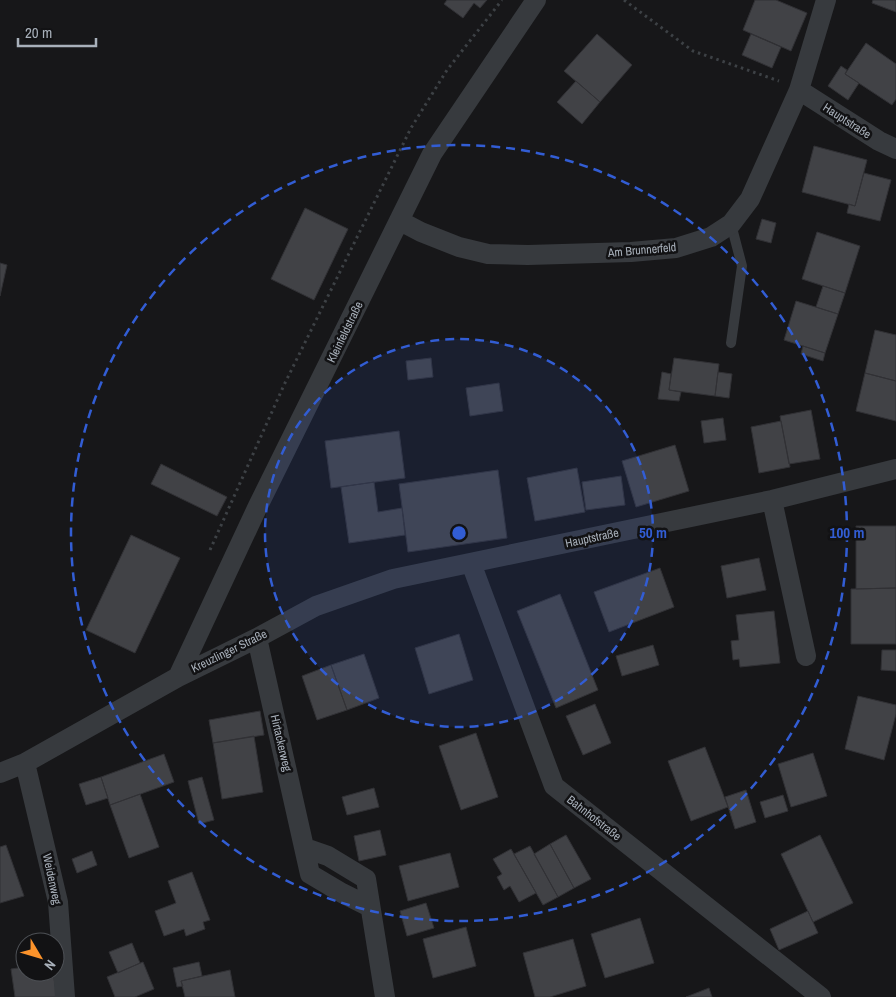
<svg xmlns="http://www.w3.org/2000/svg" width="896" height="997" font-family="'Archivo Narrow',sans-serif">
	<style>
		.building { fill: #414246; stroke: #313135 }
		.lines { fill: none; stroke-linecap: round; stroke-linejoin: round }
		.path { stroke: #3d4145; stroke-width: 3; stroke-dasharray: 2.5 4; stroke-linecap: butt }
		.service { stroke: #373a3e; stroke-width: 10 }
		.minor { stroke: #373a3e; stroke-width: 20 }
		.ring { fill: none; stroke: #325dd4; stroke-width: 2.5; stroke-dasharray: 9 6 }
		.labels { text-anchor: middle; stroke-width: 5; stroke-linejoin: round; paint-order: stroke }
		.street-label { font-size: 12px; fill: #a8b0ba; stroke: #121214 }
		.centre { fill: #325dd4; stroke: #121214; stroke-width: 2.5 }
		.ring-label { font-size: 15px; text-anchor: middle; font-weight: bold; fill: #325dd4; stroke: #121214; stroke-width: 5; stroke-linejoin: round; paint-order: stroke }
	</style>
	<rect width="100%" height="100%" fill="#171719"/>
	<path class="building" d="M 447,0 L 487,0 L 480,8 L 474,3 L 463,18 L 444,4 Z
		M 755,0 L 776,0 L 807,13 L 791,51 L 743,30 Z
		M 873,0 L 896,0 L 896,12 L 872,3 Z
		M 597,34 L 632,65 L 600,102 L 564,71 Z
		M 751,34 L 781,47 L 772,68 L 742,55 Z
		M 866,43 L 896,64 L 896,99 L 892,105 L 845,74 Z
		M 841,66 L 847,70 L 845,74 L 859,83 L 848,100 L 828,86 Z
		M 576,81 L 600,102 L 582,124 L 557,102 Z
		M 814,146 L 867,160 L 855,206 L 802,192 Z
		M 864,173 L 891,180 L 880,221 L 847,213 L 849,204 L 855,206 Z
		M 305,208 L 348,229 L 314,300 L 271,279 Z
		M 762,219 L 776,223 L 771,243 L 756,239 Z
		M 817,232 L 860,246 L 845,293 L 802,279 Z
		M 0,263 L 7,265 L 0,296 Z
		M 823,286 L 845,293 L 838,314 L 816,307 Z
		M 796,301 L 838,314 L 825,353 L 784,340 Z
		M 875,330 L 896,335 L 896,381 L 865,373 Z
		M 803,346 L 825,353 L 823,361 L 801,354 Z
		M 431,358 L 433,377 L 408,380 L 406,361 Z
		M 674,358 L 719,364 L 715,396 L 669,390 Z
		M 662,372 L 671,374 L 669,390 L 681,392 L 679,401 L 658,399 Z
		M 718,372 L 732,374 L 729,398 L 715,396 Z
		M 865,373 L 896,381 L 896,421 L 856,411 Z
		M 499,383 L 503,411 L 470,416 L 466,388 Z
		M 811,410 L 820,459 L 789,464 L 780,416 Z
		M 723,418 L 726,440 L 704,443 L 701,421 Z
		M 781,421 L 790,467 L 759,473 L 751,427 Z
		M 399,431 L 405,478 L 331,488 L 325,441 Z
		M 675,445 L 689,491 L 636,507 L 622,461 Z
		M 161,464 L 227,497 L 217,516 L 151,484 Z
		M 577,468 L 585,512 L 535,521 L 527,478 Z
		M 498,470 L 507,538 L 408,552 L 399,484 Z
		M 621,476 L 625,505 L 586,510 L 582,482 Z
		M 374,482 L 378,512 L 402,508 L 405,535 L 349,543 L 341,487 Z
		M 856,526 L 896,526 L 896,588 L 856,589 Z
		M 131,535 L 180,558 L 135,653 L 86,630 Z
		M 759,558 L 766,590 L 727,598 L 721,566 Z
		M 660,568 L 674,607 L 609,632 L 594,592 Z
		M 896,588 L 896,644 L 851,644 L 851,589 Z
		M 560,594 L 598,690 L 556,708 L 517,611 Z
		M 774,611 L 780,663 L 740,667 L 739,659 L 733,660 L 731,641 L 739,640 L 736,615 Z
		M 459,634 L 473,680 L 429,694 L 415,648 Z
		M 653,645 L 659,665 L 622,676 L 616,656 Z
		M 882,650 L 896,650 L 896,671 L 881,670 Z
		M 364,654 L 379,698 L 347,710 L 331,665 Z
		M 331,665 L 347,710 L 317,720 L 302,676 Z
		M 858,696 L 896,705 L 896,714 L 884,760 L 845,749 Z
		M 595,704 L 611,743 L 583,755 L 566,716 Z
		M 260,711 L 264,735 L 213,743 L 209,720 Z
		M 476,733 L 498,797 L 461,810 L 439,746 Z
		M 254,736 L 263,792 L 222,799 L 213,743 Z
		M 705,747 L 728,807 L 691,821 L 668,761 Z
		M 813,753 L 827,796 L 791,807 L 778,764 Z
		M 164,754 L 174,782 L 110,805 L 101,777 Z
		M 101,777 L 108,798 L 86,805 L 79,784 Z
		M 202,777 L 214,820 L 199,824 L 188,781 Z
		M 374,788 L 379,807 L 347,815 L 342,797 Z
		M 746,790 L 756,822 L 735,829 L 725,797 Z
		M 140,794 L 159,847 L 129,858 L 110,805 Z
		M 783,795 L 788,811 L 765,818 L 760,802 Z
		M 380,830 L 386,855 L 359,861 L 354,836 Z
		M 566,835 L 591,879 L 574,888 L 550,844 Z
		M 820,835 L 853,903 L 813,922 L 781,854 Z
		M 550,844 L 574,888 L 558,897 L 534,854 Z
		M 6,845 L 24,896 L 0,903 L 0,847 Z
		M 530,846 L 558,897 L 543,905 L 514,854 Z
		M 511,849 L 536,893 L 519,902 L 510,886 L 504,890 L 497,877 L 502,874 L 493,859 Z
		M 92,851 L 97,865 L 77,873 L 72,859 Z
		M 450,853 L 459,887 L 408,901 L 399,866 Z
		M 192,872 L 210,920 L 203,922 L 205,929 L 186,936 L 184,929 L 164,936 L 155,911 L 176,903 L 168,881 Z
		M 426,903 L 434,928 L 407,936 L 400,911 Z
		M 808,911 L 818,933 L 779,950 L 770,929 Z
		M 640,918 L 654,963 L 605,978 L 591,934 Z
		M 466,927 L 476,966 L 433,978 L 423,939 Z
		M 573,939 L 586,986 L 550,997 L 535,997 L 523,953 Z
		M 132,943 L 140,963 L 118,973 L 109,952 Z
		M 143,962 L 154,989 L 135,997 L 115,997 L 107,977 Z
		M 199,962 L 202,976 L 181,981 L 183,986 L 177,987 L 173,968 Z
		M 25,967 L 25,972 L 53,972 L 57,997 L 15,997 L 11,969 Z
		M 230,970 L 235,997 L 185,997 L 181,981 Z
		M 709,988 L 712,997 L 686,997 Z"/>
	<g class="lines">
		<path class="path" d="M 624,0 L 693,51 L 779,81
			M 210,550 L 284,385 L 411,128 L 447,70 L 502,0"/>
		<path class="service" d="M 731,343 L 742,266 L 731,224"/>
		<path class="minor" d="M 799,90 L 879,141 L 896,149
			M 400,221 L 421,232 L 459,247 L 488,254 L 528,255 L 631,252 L 676,248 L 711,237 L 731,224 L 750,199 L 799,90 L 826,0
			M 772,500 L 806,656
			M 471,563 L 554,786 L 821,997
			M 257,638 L 310,874 L 342,893 L 370,907
			M 178,677 L 258,506 L 432,154 L 536,0
			M 25,763 L 58,902 L 65,997
			M 0,773 L 25,763 L 178,677 L 257,638 L 316,606 L 393,579 L 772,500 L 896,469
			M 305,848 L 328,856 L 366,879 L 385,997"/>
	</g>
	<circle cx="459" cy="533" r="194" fill="#325dd4" fill-opacity=".12"/>
	<g class="ring">
		<circle cx="459" cy="533" r="194"/>
		<circle cx="459" cy="533" r="388"/>
	</g>
	<g class="labels">
		<g class="street-label">
			<text transform="translate(847 121) rotate(33)" y="4">Hauptstraße</text>
			<text transform="translate(642 250) rotate(-5)" y="4">Am Brunnerfeld</text>
			<text transform="translate(345 332) rotate(-64)" y="4">Kleinfeldstraße</text>
			<text transform="translate(592 538) rotate(-12)" y="4">Hauptstraße</text>
			<text transform="translate(229 651) rotate(-26)" y="4">Kreuzlinger Straße</text>
			<text transform="translate(281 743) rotate(77)" y="4">Hirtackerweg</text>
			<text transform="translate(594 818) rotate(38)" y="4">Bahnhofstraße</text>
			<text transform="translate(52 879) rotate(78)" y="4">Weidenweg</text>
		</g>
	</g>
	<circle cx="459" cy="533" r="8" class="centre"/>
	<g class="ring-label">
		<text x="653" y="538">50 m</text>
		<text x="847" y="538">100 m</text>
	</g>
	<g transform="translate(40 957) rotate(128)"><circle r="24" fill="#121214" stroke="#4e5156"/>
	<path d="M0-4L9 19L0 12L-9 19Z" fill="#fc932b"/>
	<text y="-8" font-size="14" font-weight="bold" text-anchor="middle" fill="#a8b0ba">N</text>
	</g>
	<path d="M18 38v8h78v-8" fill="none" stroke="#a8b0ba" stroke-width="2.5"/>
	<text x="25" y="38" font-size="15" fill="#a8b0ba" stroke="#121214" stroke-width="4" paint-order="stroke">20 m</text>
</svg>
